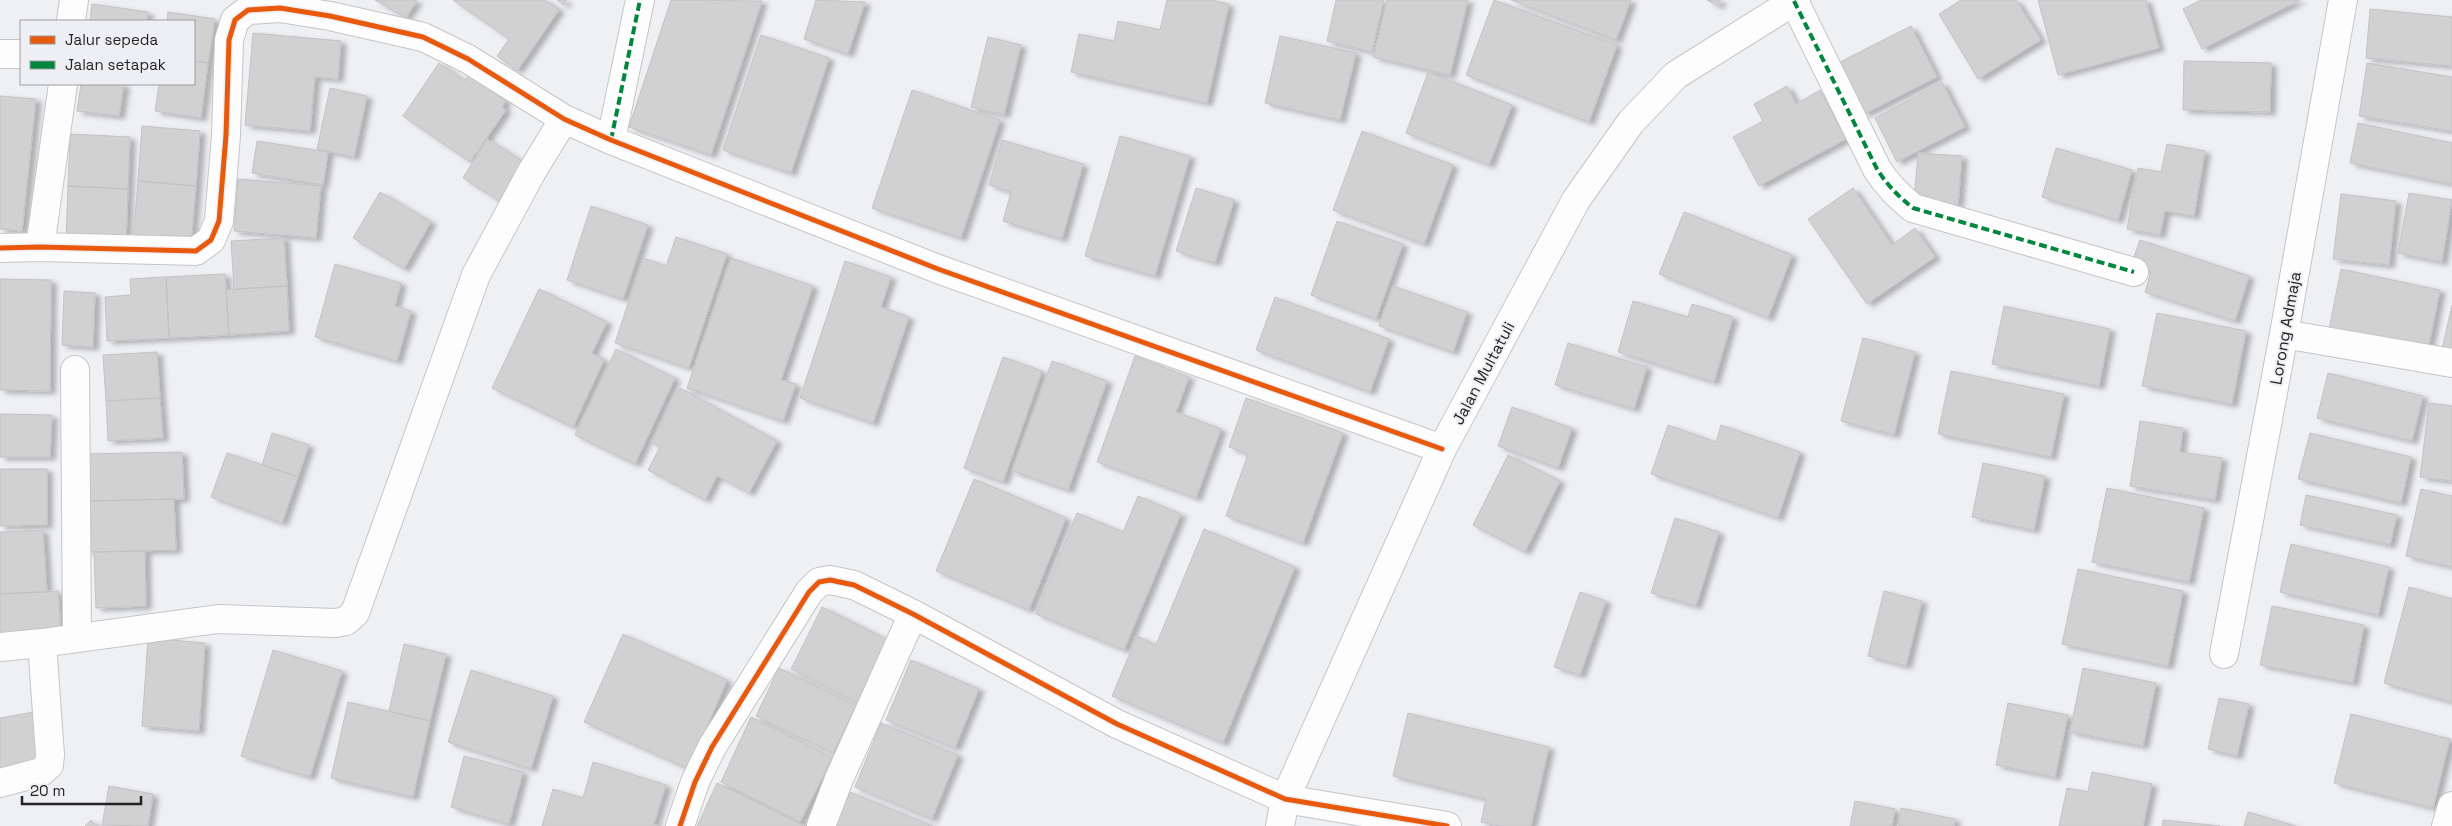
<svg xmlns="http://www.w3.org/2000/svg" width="2452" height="826" font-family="'Space Grotesk',sans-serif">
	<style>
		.building { fill: #d1d1d2; stroke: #c3c2c4; filter: url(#shadow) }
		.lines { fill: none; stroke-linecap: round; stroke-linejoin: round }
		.minor-casing { stroke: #c4c5c7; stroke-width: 30 }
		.secondary-casing { stroke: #c4c5c7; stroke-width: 30 }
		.minor { stroke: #fdfdfd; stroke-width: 28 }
		.secondary { stroke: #fdfdfd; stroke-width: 28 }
		.quiet { stroke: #00873e; stroke-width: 4; stroke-dasharray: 8 4; stroke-linecap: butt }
		.cycleway-casing { stroke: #eeeff5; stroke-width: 8 }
		.cycleway { stroke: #e8590c; stroke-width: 5 }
		.labels { text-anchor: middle; stroke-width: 4; stroke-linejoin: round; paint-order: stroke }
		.street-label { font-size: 16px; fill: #232325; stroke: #eeeff5 }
	</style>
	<defs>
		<filter id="shadow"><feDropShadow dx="5.5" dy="3" stdDeviation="2.5" flood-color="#0004"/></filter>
	</defs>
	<rect width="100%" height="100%" fill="#eff0f4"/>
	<path class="building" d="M 375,0 L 417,0 L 406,18 Z
		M 453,0 L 545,0 L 559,10 L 517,71 L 497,56 L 509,39 Z
		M 557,0 L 567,0 L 564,5 Z
		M 671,0 L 762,1 L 711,155 L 629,127 Z
		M 816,0 L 865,2 L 848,54 L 804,39 Z
		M 1167,0 L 1212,0 L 1229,4 L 1207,103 L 1071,72 L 1079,34 L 1114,41 L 1118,21 L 1160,30 Z
		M 1336,0 L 1384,0 L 1372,52 L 1327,41 Z
		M 1387,0 L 1468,0 L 1450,75 L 1373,57 Z
		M 1494,0 L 1617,45 L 1589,122 L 1466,75 Z
		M 1511,0 L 1631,0 L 1616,40 Z
		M 1707,0 L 1721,0 L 1718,6 Z
		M 1961,0 L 2016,0 L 2041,40 L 1978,79 L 1939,14 Z
		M 2038,0 L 2146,0 L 2159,48 L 2058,75 Z
		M 2201,0 L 2300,0 L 2202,49 L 2183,9 Z
		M 92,4 L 148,12 L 147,21 L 90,21 Z
		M 2370,9 L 2452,17 L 2452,66 L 2366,58 Z
		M 168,12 L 215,19 L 208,63 L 194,61 L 194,21 L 167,21 Z
		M 1911,26 L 1937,77 L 1864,114 L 1838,63 Z
		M 253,33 L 341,41 L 338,79 L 315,77 L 310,131 L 245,125 Z
		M 761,35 L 829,58 L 791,173 L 723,150 Z
		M 1280,36 L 1356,53 L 1340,120 L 1265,103 Z
		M 988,37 L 1021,45 L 1004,115 L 971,107 Z
		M 194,61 L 208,63 L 201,118 L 155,111 L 159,84 L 194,84 Z
		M 2184,61 L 2271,63 L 2270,112 L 2183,110 Z
		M 439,63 L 465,81 L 469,75 L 506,101 L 502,107 L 506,110 L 470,162 L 403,116 Z
		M 2367,63 L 2452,77 L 2452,131 L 2359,116 Z
		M 1428,72 L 1512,105 L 1489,165 L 1406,133 Z
		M 1942,82 L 1965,127 L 1897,162 L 1875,118 Z
		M 81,84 L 124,84 L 119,116 L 77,111 Z
		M 1787,86 L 1796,104 L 1820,90 L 1846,139 L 1759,186 L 1733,137 L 1763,121 L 1754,104 Z
		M 330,88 L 367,96 L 354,157 L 317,149 Z
		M 912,90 L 1000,120 L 961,238 L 872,208 Z
		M 0,96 L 36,99 L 22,231 L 0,229 Z
		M 2358,123 L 2452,143 L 2452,184 L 2350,163 Z
		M 142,126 L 200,131 L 196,186 L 138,181 Z
		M 1362,131 L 1453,165 L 1424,244 L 1333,210 Z
		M 70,134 L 130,137 L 128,189 L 68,186 Z
		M 1120,136 L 1190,156 L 1155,276 L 1085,256 Z
		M 487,139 L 528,165 L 504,204 L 463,178 Z
		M 1002,140 L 1083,164 L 1062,239 L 1003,221 L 1011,192 L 989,185 Z
		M 257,141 L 328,152 L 323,185 L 252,173 Z
		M 2167,144 L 2205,151 L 2194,216 L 2165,211 L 2160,235 L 2127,229 L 2138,168 L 2161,172 Z
		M 2056,148 L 2132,170 L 2118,220 L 2042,197 Z
		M 1918,153 L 1962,156 L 1958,205 L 1914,201 Z
		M 238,179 L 321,186 L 316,238 L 234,231 Z
		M 138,181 L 196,186 L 191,244 L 133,239 Z
		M 68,186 L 128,189 L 126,243 L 66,240 Z
		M 1196,188 L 1234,200 L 1215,263 L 1176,251 Z
		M 1853,188 L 1892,245 L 1915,228 L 1935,257 L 1867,304 L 1808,219 Z
		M 380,192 L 431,222 L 404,269 L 353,238 Z
		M 2409,193 L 2452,200 L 2442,262 L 2398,253 Z
		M 2341,194 L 2396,201 L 2389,265 L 2333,259 Z
		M 591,206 L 648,225 L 623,299 L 567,280 Z
		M 1684,212 L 1792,255 L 1768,318 L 1659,274 Z
		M 1337,221 L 1403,244 L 1376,319 L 1311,295 Z
		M 676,237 L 727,254 L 689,368 L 615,343 L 643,258 L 666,266 Z
		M 284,238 L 287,286 L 234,289 L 231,241 Z
		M 2140,240 L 2249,276 L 2235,321 L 2145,292 L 2151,272 L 2131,265 Z
		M 731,258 L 813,286 L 781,380 L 796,384 L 783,421 L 687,388 Z
		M 845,261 L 891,277 L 881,307 L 909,317 L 873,423 L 800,398 Z
		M 335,264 L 401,283 L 395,306 L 411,311 L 397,361 L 315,337 Z
		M 2341,269 L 2440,290 L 2428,350 L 2329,329 Z
		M 225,274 L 229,335 L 169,338 L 166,277 Z
		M 166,277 L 169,338 L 107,341 L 105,297 L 131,295 L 130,279 Z
		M 0,279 L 51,280 L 50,391 L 0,390 Z
		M 287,286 L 289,331 L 229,335 L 226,290 Z
		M 1393,286 L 1467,312 L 1453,352 L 1379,326 Z
		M 539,289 L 607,322 L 592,353 L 604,360 L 573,427 L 492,388 Z
		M 64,291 L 95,293 L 93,347 L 62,345 Z
		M 1275,297 L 1389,339 L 1370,392 L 1256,350 Z
		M 1633,301 L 1688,317 L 1692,304 L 1733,317 L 1714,382 L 1618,352 Z
		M 2452,305 L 2452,352 L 2442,349 Z
		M 2004,306 L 2110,329 L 2099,386 L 1992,364 Z
		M 2157,313 L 2246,331 L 2232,404 L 2142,386 Z
		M 1863,338 L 1915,352 L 1894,435 L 1841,421 Z
		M 1568,343 L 1647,367 L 1634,409 L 1555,385 Z
		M 616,349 L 675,378 L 635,464 L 575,435 Z
		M 157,352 L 160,398 L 106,401 L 103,355 Z
		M 1135,356 L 1189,377 L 1176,412 L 1221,429 L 1196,498 L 1097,462 Z
		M 1003,357 L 1042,371 L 1003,482 L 964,468 Z
		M 1052,361 L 1107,381 L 1068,490 L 1012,471 Z
		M 1951,371 L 2064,394 L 2051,457 L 1938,434 Z
		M 2328,373 L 2423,396 L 2412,441 L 2317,418 Z
		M 680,388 L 777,441 L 749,493 L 717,476 L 705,500 L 648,470 L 660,447 L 651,442 Z
		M 160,398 L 163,438 L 108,441 L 106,401 Z
		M 1246,398 L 1343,433 L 1303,543 L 1226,516 L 1248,454 L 1229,447 Z
		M 2429,403 L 2452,406 L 2452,481 L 2420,477 Z
		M 1512,407 L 1572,428 L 1558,468 L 1498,446 Z
		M 0,414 L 52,415 L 50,457 L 0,457 Z
		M 2140,421 L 2183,428 L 2180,452 L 2222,458 L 2215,500 L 2130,486 Z
		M 1668,425 L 1716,442 L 1721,425 L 1800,452 L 1778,518 L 1651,474 Z
		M 272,433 L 309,445 L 298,477 L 262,465 Z
		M 2310,433 L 2411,457 L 2401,503 L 2298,479 Z
		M 182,452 L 184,499 L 87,501 L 86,454 Z
		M 227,453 L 298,477 L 282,523 L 211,497 Z
		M 1508,455 L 1560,481 L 1525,552 L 1473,525 Z
		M 1983,463 L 2045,476 L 2034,530 L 1972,517 Z
		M 0,469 L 47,469 L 47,525 L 0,526 Z
		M 974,479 L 1066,518 L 1029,610 L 936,571 Z
		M 2107,488 L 2204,508 L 2189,582 L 2092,562 Z
		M 2421,489 L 2452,496 L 2452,567 L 2406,556 Z
		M 2306,495 L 2397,515 L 2390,545 L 2300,525 Z
		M 1138,496 L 1181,514 L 1124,650 L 1036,614 L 1077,513 L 1123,532 Z
		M 174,499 L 176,550 L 88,552 L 87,501 Z
		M 1675,518 L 1719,532 L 1696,606 L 1651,593 Z
		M 1204,529 L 1295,567 L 1223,743 L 1112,696 L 1137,636 L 1156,645 Z
		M 43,530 L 47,592 L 0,594 L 0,532 Z
		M 2291,544 L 2389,567 L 2378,615 L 2280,592 Z
		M 145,551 L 146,606 L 96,608 L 94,552 Z
		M 2078,569 L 2183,591 L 2168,666 L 2062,644 Z
		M 2409,587 L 2452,599 L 2452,702 L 2384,683 Z
		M 58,591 L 61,633 L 0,636 L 0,594 Z
		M 1884,591 L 1922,601 L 1906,666 L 1868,656 Z
		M 1580,592 L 1606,601 L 1580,675 L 1554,667 Z
		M 2272,606 L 2364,625 L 2353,683 L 2260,665 Z
		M 822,607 L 888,640 L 857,702 L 791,669 Z
		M 623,634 L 727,680 L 689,769 L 584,722 Z
		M 148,638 L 205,643 L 199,731 L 142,726 Z
		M 404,644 L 446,654 L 430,721 L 389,711 Z
		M 273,650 L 342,671 L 310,777 L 241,756 Z
		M 911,660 L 979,689 L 955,748 L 886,720 Z
		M 779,668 L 856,706 L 833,753 L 756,716 Z
		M 2083,668 L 2156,683 L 2143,746 L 2070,732 Z
		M 471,670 L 553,696 L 531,769 L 448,742 Z
		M 2219,698 L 2249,704 L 2237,756 L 2208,749 Z
		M 348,702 L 430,721 L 413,797 L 331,778 Z
		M 2008,703 L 2068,715 L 2055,777 L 1996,765 Z
		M 34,712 L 43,762 L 0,769 L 0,718 Z
		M 1408,713 L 1549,747 L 1531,826 L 1499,826 L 1481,822 L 1486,799 L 1393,776 Z
		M 2351,714 L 2450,739 L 2433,808 L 2334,783 Z
		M 751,717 L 832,758 L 800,822 L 721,782 Z
		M 881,723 L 958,755 L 932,819 L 855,787 Z
		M 464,756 L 523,772 L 509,824 L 451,807 Z
		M 593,762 L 666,785 L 654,824 L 659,826 L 542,826 L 553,789 L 583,798 Z
		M 2092,772 L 2152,784 L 2143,826 L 2059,826 L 2067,788 L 2088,792 Z
		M 717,783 L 803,825 L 803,826 L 697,826 Z
		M 109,786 L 153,794 L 148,826 L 102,825 Z
		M 850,792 L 933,826 L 836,826 Z
		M 1855,801 L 1895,809 L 1892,826 L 1850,826 Z
		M 1901,808 L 1955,819 L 1954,826 L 1898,826 Z
		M 2248,812 L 2296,826 L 2244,826 Z
		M 91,820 L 97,826 L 85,826 Z
		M 2163,820 L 2220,826 L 2162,826 Z"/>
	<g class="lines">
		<defs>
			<path id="minor" d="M 1794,1 L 1877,169 C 1887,185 1898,196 1913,208 L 2134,272
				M 71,21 L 74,0
				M 0,54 L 21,54
				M 611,140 L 640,0
				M 40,247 L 63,84
				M 0,248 L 40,247 L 196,251 L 211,240 L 219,221 L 226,135 L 229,40 L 235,20 L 248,10 L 280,8 L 330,16 L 423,37 L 468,59 L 564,119 L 611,140 L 938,269 L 1442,449
				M 2284,334 L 2452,363
				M 75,370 L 77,638
				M 0,647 L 42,643 L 218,619 L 336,623 L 346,621 L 355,613 L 476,275 L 531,173 L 564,119
				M 2224,654 L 2284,334 L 2343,0
				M 0,783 L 41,772 L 49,765 L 50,755 L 42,643
				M 680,826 L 695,782 L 712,747 L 809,592 L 819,582 L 830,580 L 854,585 L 913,614 L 1117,724 L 1285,799 L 1447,826
				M 821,826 L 839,779 L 913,614
				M 2446,826 L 2452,806"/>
			<path id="secondary" d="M 1280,826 L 1285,799 L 1442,449 L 1576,200 L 1631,122 L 1676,75 L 1796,0"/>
		</defs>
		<use href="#minor" class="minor-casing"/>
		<use href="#secondary" class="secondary-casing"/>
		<use href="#minor" class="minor"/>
		<use href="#secondary" class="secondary"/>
		<path class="quiet" d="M 1794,1 L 1877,169 C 1887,185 1898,196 1913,208 L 2134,272
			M 611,140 L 640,0"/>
		<defs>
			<path id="cycleway" d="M 0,248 L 40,247 L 196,251 L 211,240 L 219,221 L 226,135 L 229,40 L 235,20 L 248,10 L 280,8 L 330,16 L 423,37 L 468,59 L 564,119 L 611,140 L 938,269 L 1442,449
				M 680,826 L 695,782 L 712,747 L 809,592 L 819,582 L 830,580 L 854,585 L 913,614 L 1117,724 L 1285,799 L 1447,826"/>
		</defs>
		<use href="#cycleway" class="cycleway-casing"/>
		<use href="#cycleway" class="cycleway"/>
	</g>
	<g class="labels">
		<g class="street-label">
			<text transform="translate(2285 328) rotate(-80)" y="6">Lorong Admaja</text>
			<text transform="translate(1483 373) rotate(-62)" y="6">Jalan Multatuli</text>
		</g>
	</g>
	<rect x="20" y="20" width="175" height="65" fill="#eeeff5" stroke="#9d9da2"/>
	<rect x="30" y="36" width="25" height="8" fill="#e8590c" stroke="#9d9da2"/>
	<text x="65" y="45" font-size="15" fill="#232325">Jalur sepeda</text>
	<rect x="30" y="61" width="25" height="8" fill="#00873e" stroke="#9d9da2"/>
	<text x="65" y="70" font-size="15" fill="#232325">Jalan setapak</text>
	<path d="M22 796v8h119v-8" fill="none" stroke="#232325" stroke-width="2.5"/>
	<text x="30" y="796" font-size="15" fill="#232325" stroke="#eeeff5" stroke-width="4" paint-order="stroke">20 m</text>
</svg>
